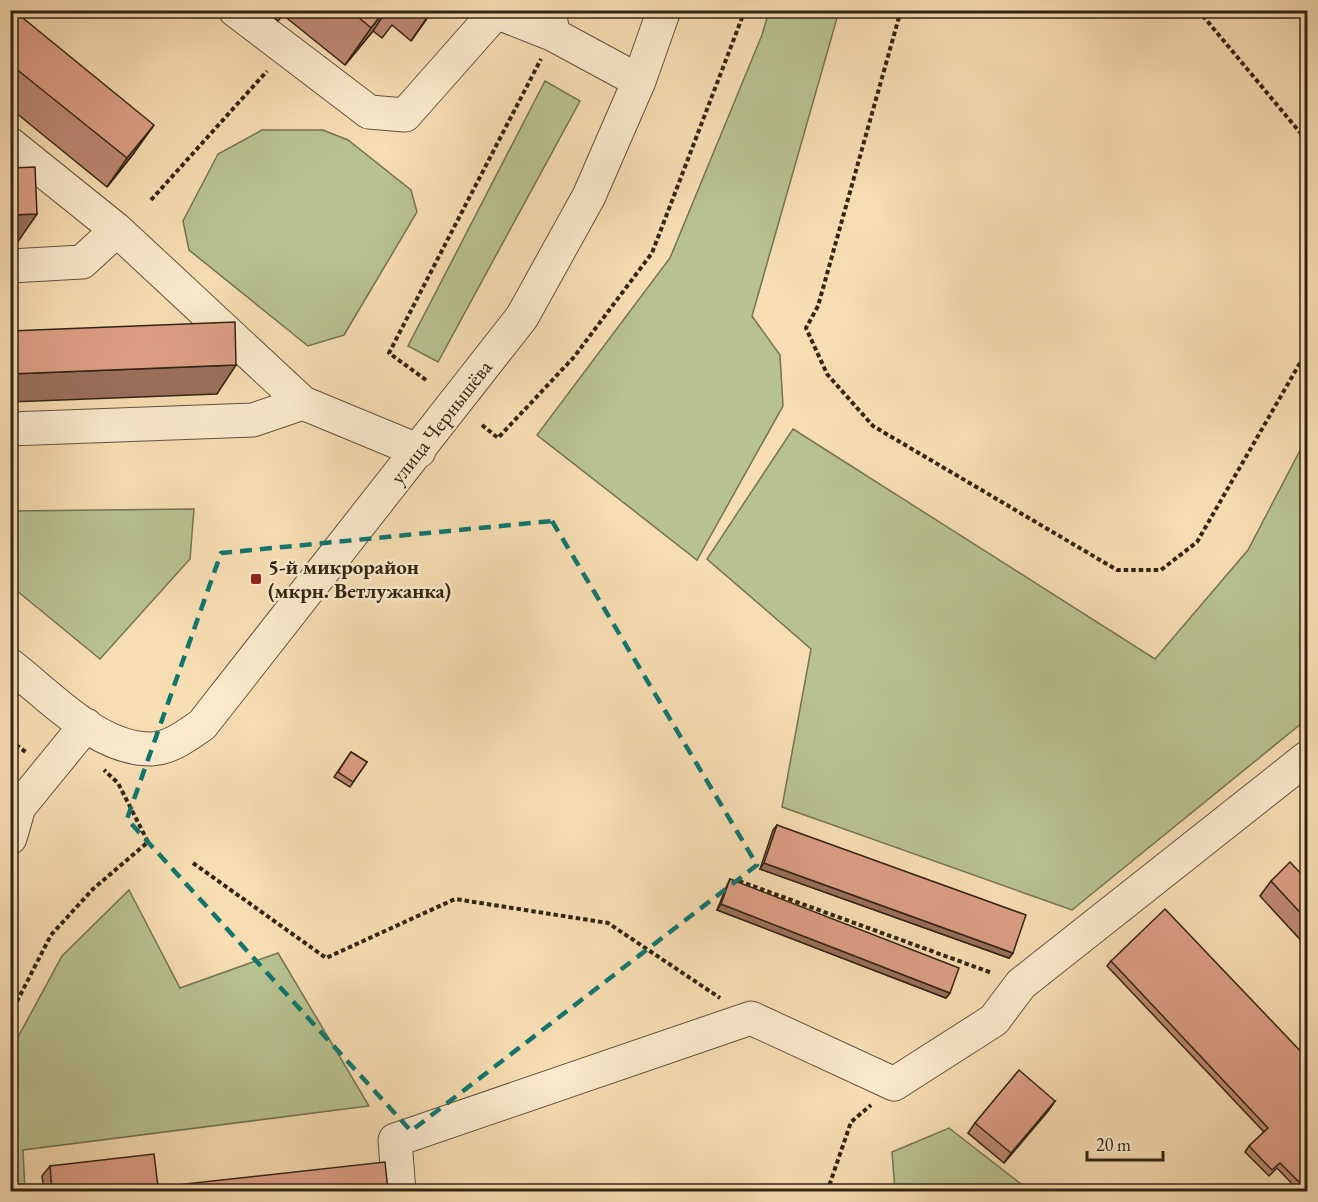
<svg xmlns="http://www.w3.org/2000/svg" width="1318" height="1202" font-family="'EB Garamond',serif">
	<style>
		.green { fill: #b8c28f; stroke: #757351; stroke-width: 1.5 }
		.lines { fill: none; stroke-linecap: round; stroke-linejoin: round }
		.minor-casing { stroke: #63523b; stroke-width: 35 }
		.path { stroke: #322413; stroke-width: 4; stroke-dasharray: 4.5 3; stroke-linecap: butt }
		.minor { stroke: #fae9cd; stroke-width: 33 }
		.wall { fill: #bd8872; stroke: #322413; stroke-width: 1.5 }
		.shaded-wall { fill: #9a6f5c; stroke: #322413; stroke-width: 1.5 }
		.building { fill: #dc9e84; stroke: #322413; stroke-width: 1.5 }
		.marked { fill: none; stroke: #0f766e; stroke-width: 4.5; stroke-dasharray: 12 8; stroke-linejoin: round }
		.poi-dot { fill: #8f2418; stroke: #fae9cd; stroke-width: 2 }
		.labels { text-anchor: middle; stroke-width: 5; stroke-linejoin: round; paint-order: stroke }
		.street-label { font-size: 21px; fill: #322413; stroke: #fae9cd }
		.poi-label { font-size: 21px; font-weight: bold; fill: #322413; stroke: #fae9cd; text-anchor: start }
	</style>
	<rect width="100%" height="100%" fill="#f7ddb2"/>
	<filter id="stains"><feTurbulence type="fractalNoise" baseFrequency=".00333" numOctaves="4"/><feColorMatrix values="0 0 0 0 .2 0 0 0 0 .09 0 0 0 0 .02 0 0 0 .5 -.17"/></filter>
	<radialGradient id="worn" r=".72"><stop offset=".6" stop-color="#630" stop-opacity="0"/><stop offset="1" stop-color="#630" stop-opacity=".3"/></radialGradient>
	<path class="green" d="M 769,11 L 839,11 L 752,316 L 780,355 L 783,406 L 697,560 L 537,435 L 670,258 L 762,35 Z
		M 545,81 L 580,101 L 438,362 L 408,346 Z
		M 262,130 L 323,130 L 348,140 L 411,190 L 417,212 L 344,335 L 308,346 L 189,250 L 183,221 L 218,154 Z
		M 793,429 L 1155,659 L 1248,550 L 1307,437 L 1307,719 L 1072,910 L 782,807 L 811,649 L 707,559 Z
		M 194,509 L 190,559 L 100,659 L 11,586 L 11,511 Z
		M 129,890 L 180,988 L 278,953 L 369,1106 L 23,1150 L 25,1191 L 11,1191 L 11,1050 L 62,956 Z
		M 949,1128 L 1030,1191 L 895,1191 L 892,1152 Z"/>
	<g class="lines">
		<defs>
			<path id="minor" d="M 235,10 L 369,112 L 405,115 L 496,12 L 554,35
				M 549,14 L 554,35 L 639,81
				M 10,144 L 117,230 L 303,403
				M 10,266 L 82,262 L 117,230
				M 10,429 L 253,420 L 303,403 L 419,451
				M 10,665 C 50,696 98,750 152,749 C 171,748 187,735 202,725 L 522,317 L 589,196 L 639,81 L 664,10
				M 10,838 L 19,807 L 86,725
				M 399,1192 L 395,1140 L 751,1018 L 894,1084 L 994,1020 L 1021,984 L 1308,757"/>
		</defs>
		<use href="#minor" class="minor-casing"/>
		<path class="path" d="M 901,10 L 818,306 L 806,328 L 827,374 L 873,426 L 1117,570 L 1161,570 L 1197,542 L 1308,349
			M 1198,10 L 1308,142
			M 151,200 L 267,71
			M 426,380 L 389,353 L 541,59
			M 482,425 L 498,438 L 574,357 L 652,253 L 745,10
			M 10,740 L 27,753
			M 193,863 L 326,958 L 455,899 L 608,923 L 720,998
			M 739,881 L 992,973
			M 10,1015 L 51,935 L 93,889 L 148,842 L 118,783 L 104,770
			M 827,1192 L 851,1122 L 871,1105"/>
		<use href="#minor" class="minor"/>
	</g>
	<path class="wall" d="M 10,10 L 134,153 L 107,187 L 10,108 Z
		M 265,10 L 433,10 L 411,41 L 392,25 L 382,38 L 373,31 L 345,65 L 283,15 L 278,21 Z
		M 351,752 L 367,762 L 350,787 L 334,777 Z
		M 777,825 L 1013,953 L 1009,958 L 760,869 L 773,830 Z
		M 730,879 L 946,998 L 717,910 L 727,885 Z
		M 1271,881 L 1308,881 L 1308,948 L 1260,896 Z
		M 1111,961 L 1308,1059 L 1308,1178 L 1307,1177 L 1296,1188 L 1277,1168 L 1269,1176 L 1245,1152 L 1249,1146 L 1264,1132 L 1107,966 Z
		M 1055,1101 L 1048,1111 L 1004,1163 L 968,1133 L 975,1123 Z
		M 50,1166 L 158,1187 L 388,1191 L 44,1191 L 42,1176 Z"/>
	<path class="shaded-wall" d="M 385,10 L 387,10 L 373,31 L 345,65 L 371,28 Z
		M 432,10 L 433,10 L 411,41 Z
		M 154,125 L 134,153 L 107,187 L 127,158 Z
		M 37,214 L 17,243 L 10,243 L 10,215 Z
		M 236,365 L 217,394 L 10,402 L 10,374 Z
		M 764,863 L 1013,953 L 1009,958 L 760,869 Z
		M 721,904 L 950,993 L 946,998 L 717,910 Z
		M 1055,1101 L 1048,1111 L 1004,1163 L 1011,1153 Z
		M 1308,1175 L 1307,1177 L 1296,1188 L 1300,1183 Z"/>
	<path class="building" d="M 10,10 L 13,10 L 154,125 L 127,158 L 10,64 Z
		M 350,10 L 385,10 L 371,28 Z
		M 35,167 L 37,214 L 10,215 L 10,168 Z
		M 235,322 L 236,365 L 10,374 L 10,331 Z
		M 351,752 L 367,762 L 353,782 L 338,772 Z
		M 777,825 L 1026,915 L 1013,953 L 764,863 Z
		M 1290,862 L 1308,881 L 1308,921 L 1271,881 Z
		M 730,879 L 959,968 L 950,993 L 721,904 Z
		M 1165,909 L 1308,1059 L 1308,1175 L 1300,1183 L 1280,1163 L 1272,1170 L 1249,1146 L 1268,1128 L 1111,961 Z
		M 1019,1070 L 1055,1101 L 1011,1153 L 975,1123 Z
		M 154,1154 L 158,1187 L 385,1162 L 388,1191 L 52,1191 L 50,1166 Z"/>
	<path class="marked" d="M 552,521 L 757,865 L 411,1131 L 127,819 L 221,553 Z"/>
	<rect class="poi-dot" x="250" y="573" width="12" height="12" rx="3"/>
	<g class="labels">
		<g class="street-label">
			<text transform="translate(441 422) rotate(-52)" y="7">улица Чернышёва</text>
		</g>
		<g class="poi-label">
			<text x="268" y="574">5-й микрорайон<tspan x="268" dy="24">(мкрн. Ветлужанка)</tspan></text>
		</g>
	</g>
	<rect width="1318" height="1202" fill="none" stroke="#f7ddb2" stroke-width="36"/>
	<rect x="12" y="12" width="1294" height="1178" fill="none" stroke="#322413" stroke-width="3"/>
	<rect x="18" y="18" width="1282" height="1166" fill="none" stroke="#322413" stroke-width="1.5"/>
	<path d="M1087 1151v9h76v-9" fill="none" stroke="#322413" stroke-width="3"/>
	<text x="1096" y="1151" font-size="18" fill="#322413" stroke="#fae9cd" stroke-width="4.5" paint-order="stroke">20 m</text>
	<rect width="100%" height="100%" filter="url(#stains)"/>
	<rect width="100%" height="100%" fill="url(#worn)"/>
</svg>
